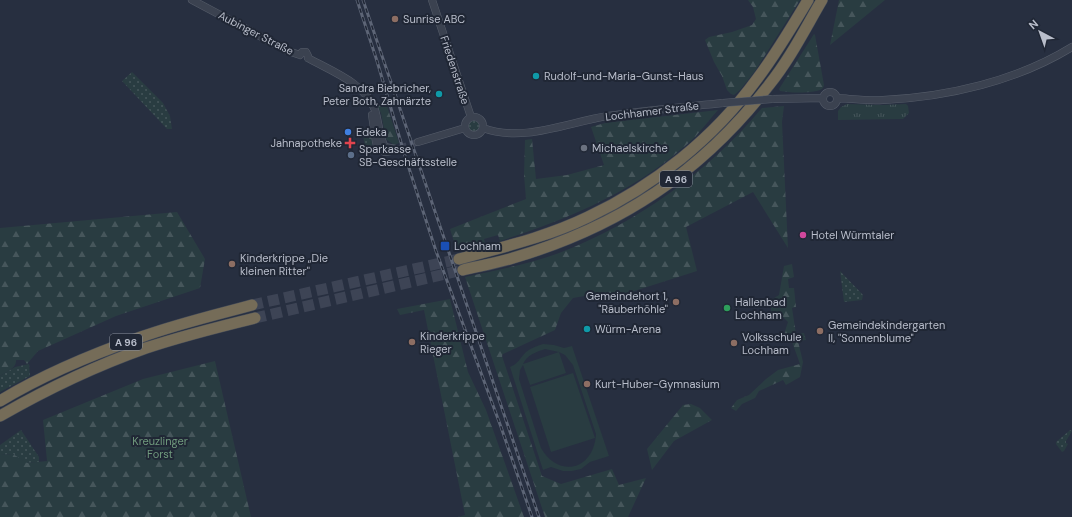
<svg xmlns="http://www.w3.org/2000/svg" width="1072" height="517" font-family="'DM Sans',sans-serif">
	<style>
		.grass { fill: url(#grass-dots) }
		.forest { fill: url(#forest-firs) }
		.park { fill: url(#park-tufts) }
		.pitch { fill: #293c41; fill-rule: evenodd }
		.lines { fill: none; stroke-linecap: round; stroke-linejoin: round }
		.tertiary-tunnel { stroke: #3d4455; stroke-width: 7; stroke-dasharray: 7 3.5; stroke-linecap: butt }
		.motorway-tunnel { stroke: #3d4455; stroke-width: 11; stroke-dasharray: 11 5.5; stroke-linecap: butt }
		.tertiary-casing { stroke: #565d6a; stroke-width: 8 }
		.motorway-casing { stroke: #434a57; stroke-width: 12 }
		.tertiary { stroke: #3b4250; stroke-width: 7 }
		.motorway { stroke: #756c58; stroke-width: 11 }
		.rail-casing { stroke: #5d6576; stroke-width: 3 }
		.rail { stroke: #202735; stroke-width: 1.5; stroke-dasharray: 4.5; stroke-linecap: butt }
		.tertiary-bridge-casing { stroke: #565d6a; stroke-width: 8; stroke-linecap: butt }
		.tertiary-bridge { stroke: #3b4250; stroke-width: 7 }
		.education-dot { fill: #8d6e63; stroke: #202735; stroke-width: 1.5 }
		.culture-dot { fill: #0f9aa8; stroke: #202735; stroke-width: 1.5 }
		.shop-dot { fill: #3f7fe0; stroke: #202735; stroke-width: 1.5 }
		.health-dot { fill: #e0444e; stroke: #202735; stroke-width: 1.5 }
		.worship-dot { fill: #6b7280; stroke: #202735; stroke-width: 1.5 }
		.service-dot { fill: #5c6f8a; stroke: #202735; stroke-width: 1.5 }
		.hotel-dot { fill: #d1479c; stroke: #202735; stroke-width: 1.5 }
		.transit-dot { fill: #1a4fb4; stroke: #202735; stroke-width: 1.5 }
		.leisure-dot { fill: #2e9e5b; stroke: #202735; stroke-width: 1.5 }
		.labels { text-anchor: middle; stroke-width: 4; stroke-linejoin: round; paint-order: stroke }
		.shield { fill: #202735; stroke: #8a909d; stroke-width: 1 }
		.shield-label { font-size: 10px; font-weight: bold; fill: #b8bdca }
		.poi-label { font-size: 11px; fill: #b8bdca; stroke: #202735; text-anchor: start }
		.street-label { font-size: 11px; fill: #b8bdca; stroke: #202735 }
		.park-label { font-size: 11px; fill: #709a7d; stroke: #202735 }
	</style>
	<defs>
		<pattern id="grass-dots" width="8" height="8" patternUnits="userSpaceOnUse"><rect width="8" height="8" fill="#293c41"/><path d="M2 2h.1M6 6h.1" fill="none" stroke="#46565b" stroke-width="1.8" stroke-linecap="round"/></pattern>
		<pattern id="forest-firs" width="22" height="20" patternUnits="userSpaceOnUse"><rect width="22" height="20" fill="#293c41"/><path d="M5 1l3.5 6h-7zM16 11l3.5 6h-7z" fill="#46565b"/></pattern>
		<pattern id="park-tufts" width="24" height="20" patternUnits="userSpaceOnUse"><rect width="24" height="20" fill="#293c41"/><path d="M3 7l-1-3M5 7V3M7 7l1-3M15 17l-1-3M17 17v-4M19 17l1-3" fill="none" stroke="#46565b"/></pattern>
	</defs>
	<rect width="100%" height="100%" fill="#272f40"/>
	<path class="grass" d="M 132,72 L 163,103 L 170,116 L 172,129 L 167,129 L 122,81 Z
		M468.5 126a5.5 5.5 0 1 1 11 0a5.5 5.5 0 1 1-11 0Z
		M 368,128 L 370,128 L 372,144 L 371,155 L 366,153 L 363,135 L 359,135 L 359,129 Z
		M 840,271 L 863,295 L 862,300 L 844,302 Z
		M 29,364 L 30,376 L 0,392 L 0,376 L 15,367 Z
		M 21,430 L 39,457 L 39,462 L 26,463 L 13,454 L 0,455 L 0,445 Z
		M 1069,431 L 1071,430 L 1072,431 L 1066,441 L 1066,443 L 1068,444 L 1064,451 L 1062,452 L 1056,444 L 1056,442 Z"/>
	<path class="forest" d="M 748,0 L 800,0 L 755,71 L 740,90 L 734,95 L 731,94 L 727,90 L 722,76 L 714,62 L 705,40 L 709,37 L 732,32 L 752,25 L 756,19 L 753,7 Z
		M 839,0 L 885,0 L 830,45 Z
		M 814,34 L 815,35 L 824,85 L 823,88 C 817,94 789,93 780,91 L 779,89 Z
		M 386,103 L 399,143 L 394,145 L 386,139 L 381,113 L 377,106 Z
		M 784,106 L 782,122 L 788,248 L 753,192 L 686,227 L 697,271 L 628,293 L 619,293 L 606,299 L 590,295 L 573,298 L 561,313 L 555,330 L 503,354 L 502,356 L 542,476 L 561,484 L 612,469 L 619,485 L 646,478 L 628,517 L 545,517 L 465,277 C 497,270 529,264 559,253 C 637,223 708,172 762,108 Z
		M 718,110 C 710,119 703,128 696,136 C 687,145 677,152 668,160 C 617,199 561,221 500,241 L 498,235 L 484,239 L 485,243 L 457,252 L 450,229 L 526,199 L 524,175 L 525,140 L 532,139 L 536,179 L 567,175 L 604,165 L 591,127 L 605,123 Z
		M 177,212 L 205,259 L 200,288 L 116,316 L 38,351 L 27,364 L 24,360 L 16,360 C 17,368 6,372 0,376 L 0,228 Z
		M 792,264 L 794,277 L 788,279 L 789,288 L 794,288 L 796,307 L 792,308 L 796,334 L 804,333 L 806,340 L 798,341 L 803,362 L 800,377 L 786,385 L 783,380 L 759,391 L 755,398 L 742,404 L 736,411 L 731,408 L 737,400 L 749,395 L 766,379 L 778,370 L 800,364 L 791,339 L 785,334 L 785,331 L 788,322 L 780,314 L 771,315 L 771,300 L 779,295 L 784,266 Z
		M 450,299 L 468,372 L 486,410 L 524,517 L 458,517 L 465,515 L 424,310 L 400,315 L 397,309 Z
		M 215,361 L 251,517 L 0,517 L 0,455 L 13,454 L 27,463 L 47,461 L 43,420 L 143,379 Z
		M 691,404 L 700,408 L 712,420 L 674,441 L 652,470 L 647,449 L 683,405 Z"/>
	<path class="park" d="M 847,104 L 882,105 L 906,104 L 908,106 L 909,113 L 903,119 L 838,120 L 838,111 L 841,107 Z"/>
	<path class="pitch" d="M 543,344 L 554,345 L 564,348 L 572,346 L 609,456 L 590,462 L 581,469 L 572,471 L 563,471 L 551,467 L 543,470 L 510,367 C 519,363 519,359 526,352 C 531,348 537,346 543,344 ZM 545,349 L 559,352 L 523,364 C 527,355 536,352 545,349 ZM 559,352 L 565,355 L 573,365 L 596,434 C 594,470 559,479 541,448 L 519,379 L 520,370 L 523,365 L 530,385 L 566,373 Z
		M 573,373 L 595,438 L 551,452 L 530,387 Z"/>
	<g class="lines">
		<path class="tertiary-tunnel" d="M 400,148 L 418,142"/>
		<path class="motorway-tunnel" d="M 252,305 L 459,259
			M 255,318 L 463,270"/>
		<defs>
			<path id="tertiary" d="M 192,0 L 288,51 L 300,55
				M 432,0 L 471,117
				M 300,55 L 302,52 L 306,52 L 308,56 L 308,58
				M 308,58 C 331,71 365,83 375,110 C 378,120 379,132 383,143 L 385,147 L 396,149
				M823 99a7 7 0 1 1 14 0a7 7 0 1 1-14 0Z
				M 838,98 C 853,99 868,101 883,100 C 947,97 1017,81 1072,47
				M 772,99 L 823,98
				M 372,115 L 376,142 L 378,149 L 385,152 L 391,151
				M465 126a9 9 0 1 1 18 0a9 9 0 1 1-18 0Z
				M 483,128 C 523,143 568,122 608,116 C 646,110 684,107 723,103
				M 418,142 L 465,128"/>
			<path id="motorway" d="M 459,259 C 503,247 547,237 588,217 C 654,186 714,138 757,79 C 776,54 792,27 808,0
				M 463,270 C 480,266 497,263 513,258 C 619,227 702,172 769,85 C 790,59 805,29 822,0
				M 0,401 C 44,374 93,354 141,337 C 177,324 215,315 252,305
				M 0,416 C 47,389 95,366 146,348 C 182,336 218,327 255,318"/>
		</defs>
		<use href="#tertiary" class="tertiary-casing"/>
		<use href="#motorway" class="motorway-casing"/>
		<use href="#tertiary" class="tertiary"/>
		<use href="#motorway" class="motorway"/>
		<defs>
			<path id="rail" d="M 357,0 L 377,61 L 405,156 L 436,251 L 501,427 L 532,517
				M 363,0 L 539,517"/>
		</defs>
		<use href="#rail" class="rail-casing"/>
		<use href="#rail" class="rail"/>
		<defs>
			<path id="tertiary-bridge" d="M 723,103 L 772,99"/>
		</defs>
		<use href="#tertiary-bridge" class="tertiary-bridge-casing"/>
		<use href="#tertiary-bridge" class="tertiary-bridge"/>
	</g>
	<g class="education-dot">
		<circle cx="395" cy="19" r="4"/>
		<circle cx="232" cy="264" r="4"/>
		<circle cx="676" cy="302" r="4"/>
		<circle cx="820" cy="331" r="4"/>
		<circle cx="412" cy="342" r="4"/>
		<circle cx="734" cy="343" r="4"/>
		<circle cx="587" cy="384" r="4"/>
	</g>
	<g class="culture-dot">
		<circle cx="536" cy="76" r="4"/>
		<circle cx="439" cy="94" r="4"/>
		<circle cx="587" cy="329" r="4"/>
	</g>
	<circle class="shop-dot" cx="348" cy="132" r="4"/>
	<path class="health-dot" d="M348 137h4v4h4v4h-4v4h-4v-4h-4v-4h4z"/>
	<circle class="worship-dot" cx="584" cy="148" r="4"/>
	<circle class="service-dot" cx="351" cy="155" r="4"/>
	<circle class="hotel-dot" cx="803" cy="235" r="4"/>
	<rect class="transit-dot" x="440" y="241" width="10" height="10" rx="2"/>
	<circle class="leisure-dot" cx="727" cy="308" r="4"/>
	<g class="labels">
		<g class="shield">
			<rect x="660" y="171" width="32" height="16" rx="3"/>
			<rect x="110" y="334" width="32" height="16" rx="3"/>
		</g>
		<g class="shield-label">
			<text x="676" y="183">A 96</text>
			<text x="126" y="346">A 96</text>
		</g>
		<g class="poi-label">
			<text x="403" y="23">Sunrise ABC</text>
			<text x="544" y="80">Rudolf-und-Maria-Gunst-Haus</text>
			<text x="431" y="92" text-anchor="end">Sandra Biebricher,<tspan x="431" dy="13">Peter Both, Zahnärzte</tspan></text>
			<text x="356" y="136">Edeka</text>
			<text x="342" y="147" text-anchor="end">Jahnapotheke</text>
			<text x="592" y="152">Michaelskirche</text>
			<text x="359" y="153">Sparkasse<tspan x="359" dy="13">SB-Geschäftsstelle</tspan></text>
			<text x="811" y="239">Hotel Würmtaler</text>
			<text x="454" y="250">Lochham</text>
			<text x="240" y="262">Kinderkrippe „Die<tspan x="240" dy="13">kleinen Ritter"</tspan></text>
			<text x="668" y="300" text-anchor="end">Gemeindehort 1,<tspan x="668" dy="13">"Räuberhöhle"</tspan></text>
			<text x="735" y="306">Hallenbad<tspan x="735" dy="13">Lochham</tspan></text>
			<text x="828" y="329">Gemeindekindergarten<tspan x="828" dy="13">II, "Sonnenblume"</tspan></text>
			<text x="595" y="333">Würm-Arena</text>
			<text x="420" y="340">Kinderkrippe<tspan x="420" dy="13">Rieger</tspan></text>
			<text x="742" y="341">Volksschule<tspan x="742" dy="13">Lochham</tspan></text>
			<text x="595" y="388">Kurt-Huber-Gymnasium</text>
		</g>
		<g class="street-label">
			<text transform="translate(256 33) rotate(27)" y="4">Aubinger Straße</text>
			<text transform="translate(455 70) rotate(72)" y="4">Friedenstraße</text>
			<text transform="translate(652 111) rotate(-7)" y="4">Lochhamer Straße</text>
		</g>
		<g class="park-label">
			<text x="160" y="445">Kreuzlinger<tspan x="160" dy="13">Forst</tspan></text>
		</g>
	</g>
	<g transform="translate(1040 32) rotate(319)" stroke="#202735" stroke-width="3" paint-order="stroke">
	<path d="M0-3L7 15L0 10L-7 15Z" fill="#b8bdca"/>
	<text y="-6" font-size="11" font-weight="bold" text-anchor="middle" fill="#b8bdca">N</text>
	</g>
</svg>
